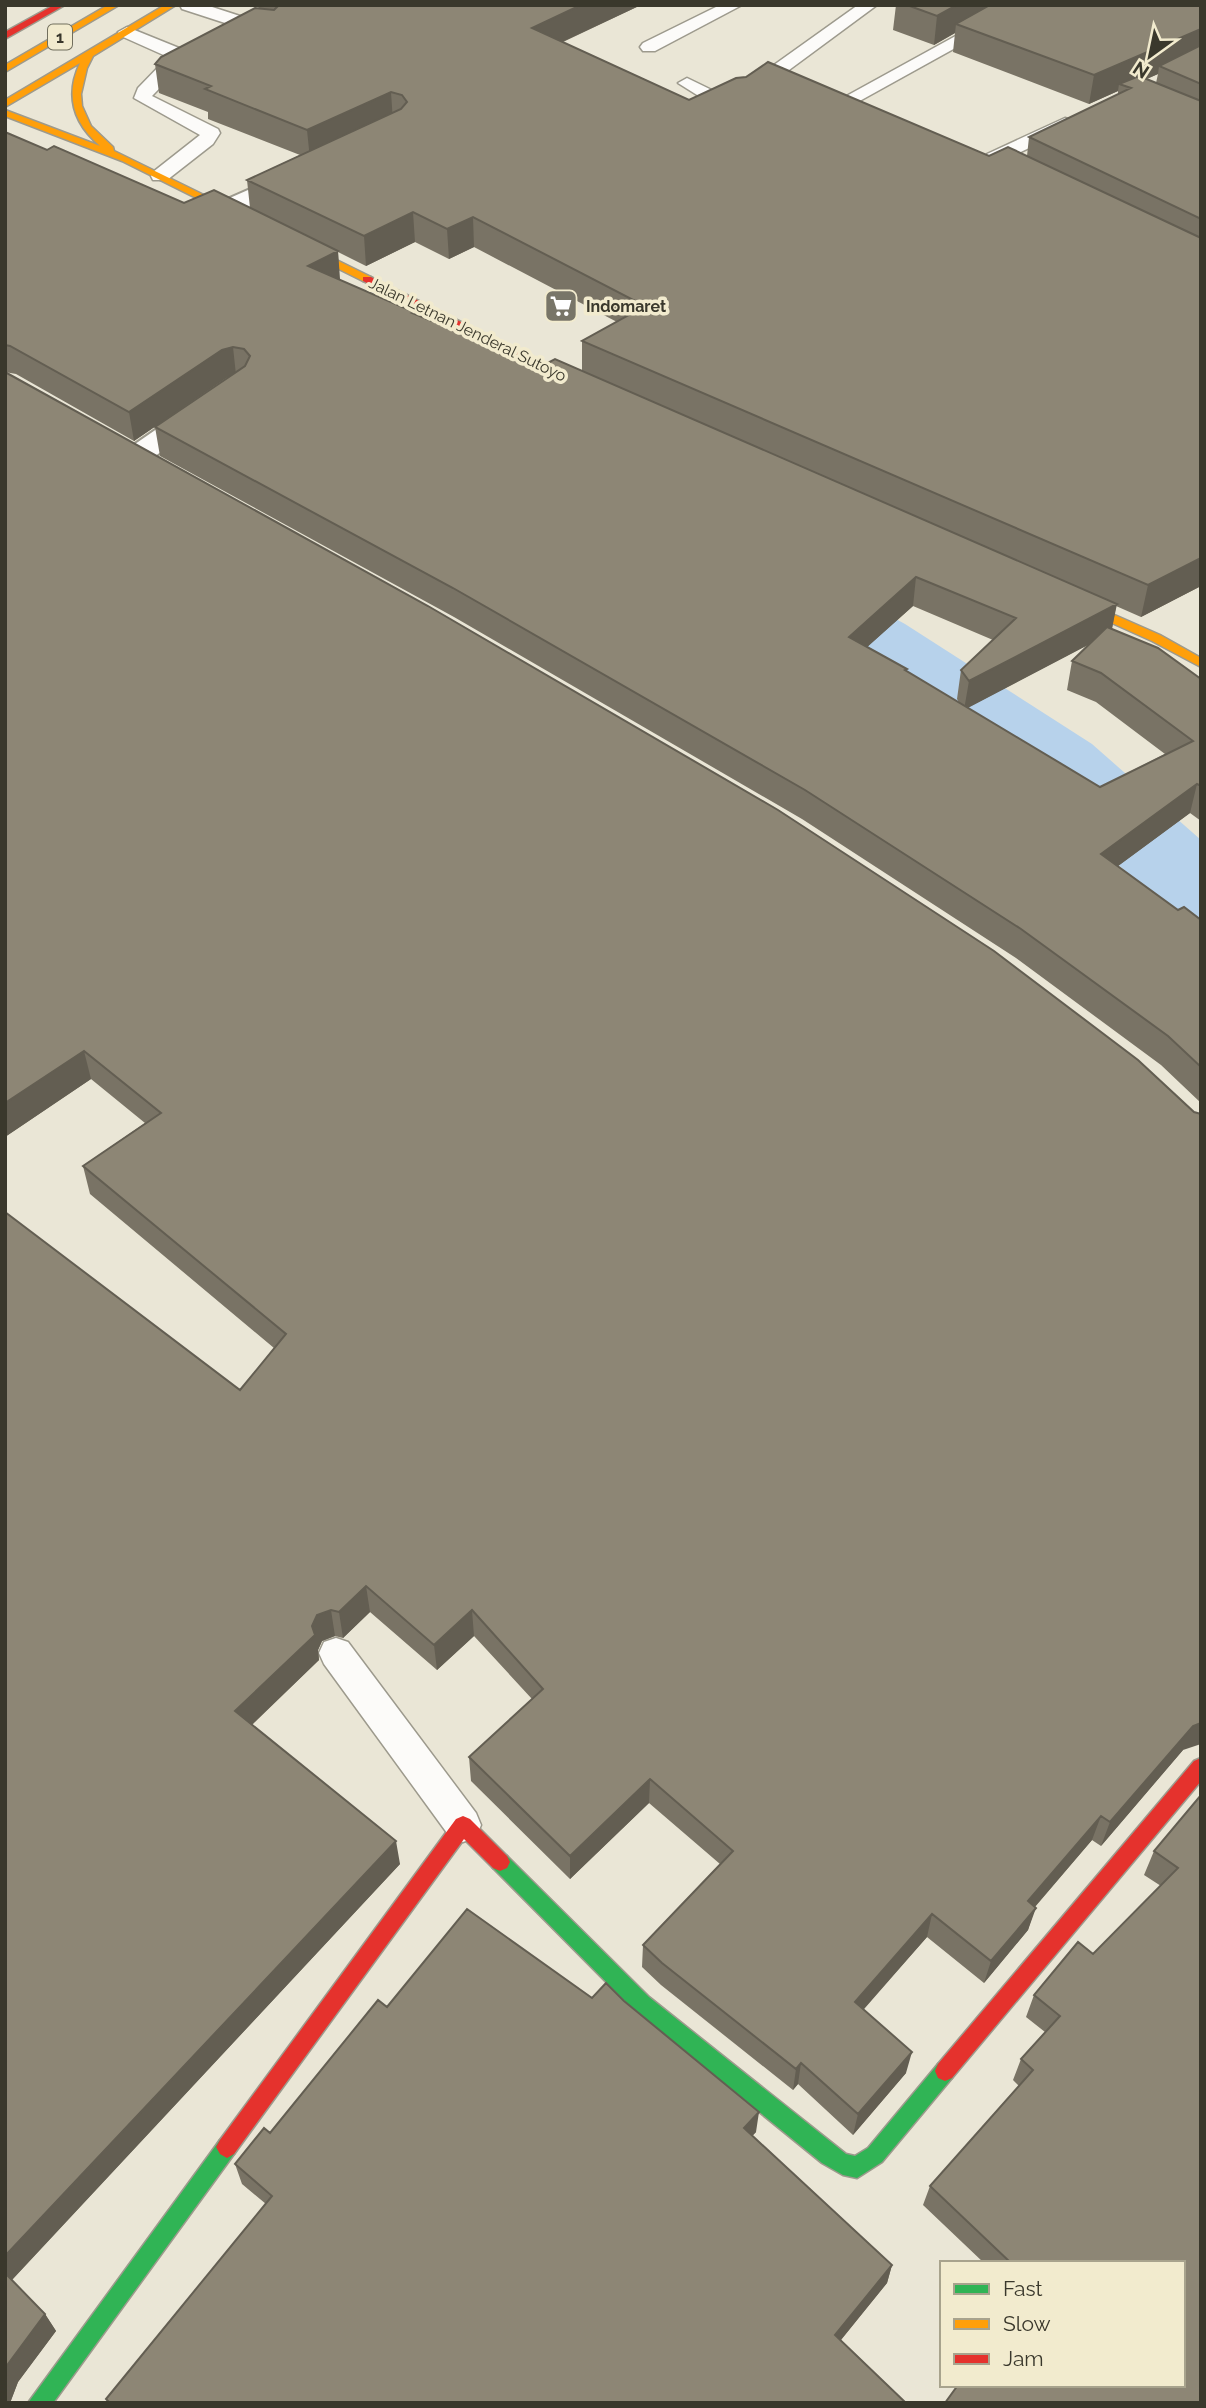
<svg xmlns="http://www.w3.org/2000/svg" width="1206" height="2408" font-family="Raleway,sans-serif">
	<style>
		.lines { fill: none; stroke-linecap: round; stroke-linejoin: round }
		.river { fill: #b7d2eb; fill-rule: evenodd }
		.lane-casing { stroke: #9d9a8d; stroke-width: 3 }
		.street-casing { stroke: #9d9a8d; stroke-width: 4 }
		.fast-casing { stroke: #9d9a8d; stroke-width: 3 }
		.slow-casing { stroke: #9d9a8d; stroke-width: 3 }
		.jam-casing { stroke: #9d9a8d; stroke-width: 3 }
		.lane { fill: #fcfbf9; fill-rule: evenodd }
		.street { fill: #fcfbf9; fill-rule: evenodd }
		.fast { fill: #30b455; fill-rule: evenodd }
		.slow { fill: #ff9f0a; fill-rule: evenodd }
		.jam { fill: #e5322d; fill-rule: evenodd }
		.wall { fill: #797365; fill-rule: evenodd }
		.shaded-wall { fill: #635e52 }
		.building { fill: #8d8675; stroke: #635e52; stroke-width: 2 }
		.labels { text-anchor: middle; stroke-width: 7; stroke-linejoin: round; paint-order: stroke }
		.shield { fill: #f2ebce; stroke: #716e5d; stroke-width: 2 }
		.shield-label { font-size: 16px; font-weight: bold; fill: #3a382c }
		.far-poi-label { font-size: 16px; font-weight: bold; fill: #3a382c; stroke: #f2ebce; text-anchor: start }
		.far-street-label { font-size: 16px; fill: #3a382c; stroke: #f2ebce }
	</style>
	<rect width="100%" height="100%" fill="#eae6d6"/>
	<g class="lines">
		<path class="river" d="M 752,549 L 780,556 L 905,624 L 1092,744 L 1201,840 L 1201,921 L 1169,912 L 1032,784 L 847,660 L 724,590 L 713,573 L 724,556 Z"/>
		<defs>
			<path id="lane" d="M 180,5 L 206,5 L 277,28 L 280,32 L 277,36 L 265,36 L 182,9 Z
				M 720,5 L 742,5 L 655,51 L 643,51 L 640,47 L 643,43 Z
				M 858,5 L 877,5 L 743,104 L 713,105 L 678,83 L 687,78 L 722,95 L 732,95 Z
				M 1012,5 L 1033,5 L 856,103 L 844,103 L 841,99 Z
				M 127,27 L 179,48 L 186,56 L 181,66 L 152,96 L 218,129 L 220,133 L 213,144 L 167,180 L 153,180 L 151,176 L 153,172 L 200,135 L 134,98 L 138,88 L 168,57 L 121,36 L 118,32 Z
				M 1065,118 L 1071,120 L 1074,124 L 1071,128 L 1004,160 L 1017,170 L 1015,174 L 1001,174 L 986,164 L 987,154 Z
				M 336,1638 L 348,1642 L 476,1813 L 481,1825 L 476,1837 L 463,1842 L 450,1837 L 324,1664 L 319,1653 L 324,1642 Z"/>
			<path id="street" d="M 296,169 L 305,171 L 308,176 L 305,181 L 234,214 L 225,216 L 216,214 L 213,209 L 216,204 Z
				M 200,404 L 210,406 L 214,412 L 210,418 L 145,463 L 135,465 L 125,463 L 121,457 L 125,451 L 190,406 Z"/>
			<path id="fast" d="M 500,1853 L 507,1856 L 649,1997 L 846,2154 L 855,2156 L 868,2148 L 938,2064 L 945,2061 L 952,2064 L 955,2071 L 952,2078 L 882,2162 L 857,2178 L 843,2175 L 822,2163 L 635,2011 L 493,1868 L 490,1862 L 493,1856 Z
				M 227,2136 L 234,2140 L 238,2147 L 234,2154 L 53,2403 L 28,2403 L 220,2140 Z"/>
			<path id="slow" d="M 108,5 L 119,5 L 5,72 L 5,65 Z
				M 165,5 L 176,5 L 93,56 L 87,68 L 81,94 L 82,106 L 91,126 L 113,147 L 114,151 L 371,277 L 371,281 L 363,281 L 122,161 L 5,116 L 5,110 L 100,146 C 73,123 65,95 80,63 L 5,107 L 5,100 Z
				M 1067,594 L 1160,635 L 1201,658 L 1201,667 L 1152,641 L 1063,601 L 1063,595 Z"/>
			<path id="jam" d="M 54,5 L 65,5 L 5,39 L 5,32 Z
				M 363,277 L 371,277 L 591,387 L 581,389 L 363,281 Z
				M 1201,1758 L 1201,1781 L 952,2078 L 945,2081 L 938,2078 L 935,2071 L 938,2064 L 1194,1761 Z
				M 463,1816 L 470,1819 L 507,1856 L 510,1862 L 507,1868 L 500,1871 L 493,1868 L 464,1839 L 234,2154 L 227,2158 L 220,2154 L 216,2147 L 220,2140 L 456,1819 Z"/>
		</defs>
		<use href="#lane" class="lane-casing"/>
		<use href="#street" class="street-casing"/>
		<use href="#fast" class="fast-casing"/>
		<use href="#slow" class="slow-casing"/>
		<use href="#jam" class="jam-casing"/>
		<use href="#lane" class="lane"/>
		<use href="#street" class="street"/>
		<use href="#fast" class="fast"/>
		<use href="#slow" class="slow"/>
		<use href="#jam" class="jam"/>
	</g>
	<path class="wall" d="M 254,5 L 641,5 L 563,42 L 689,100 L 989,156 L 1027,156 L 1029,137 L 1118,95 L 1118,91 L 1089,104 L 953,52 L 955,33 L 934,45 L 893,30 L 896,5 L 1201,5 L 1201,586 L 1141,617 L 1116,606 L 1112,629 L 1201,679 L 1201,821 L 1190,813 L 1118,866 L 1178,910 L 1201,920 L 1201,1103 L 1161,1065 L 1016,958 L 802,819 L 454,617 L 160,456 L 155,427 L 228,377 L 226,378 L 134,441 L 16,374 L 5,372 L 5,132 L 47,150 L 184,203 L 250,208 L 247,180 L 300,155 L 208,119 L 208,112 L 159,93 L 155,64 L 261,9 ZM 1158,74 L 1156,83 L 1147,79 ZM 415,242 L 449,259 L 474,247 L 617,322 L 582,341 L 582,371 L 542,366 L 414,314 L 339,279 L 338,252 L 366,266 ZM 913,606 L 993,640 L 961,670 L 957,699 L 960,704 L 907,672 L 907,669 L 867,647 ZM 1089,644 L 1072,661 L 1067,690 L 1096,702 L 1165,754 L 1100,787 L 967,708 Z
		M 5,372 L 1183,1750 L 1101,1846 L 1092,1840 L 1035,1907 L 1028,1930 L 984,1983 L 927,1937 L 863,2009 L 906,2073 L 853,2135 L 798,2084 L 793,2090 L 661,1985 L 642,1967 L 643,1945 L 720,1864 L 649,1803 L 570,1879 L 471,1781 L 469,1757 L 532,1699 L 474,1636 L 437,1670 L 370,1612 L 343,1638 L 335,1636 L 322,1641 L 318,1650 L 319,1660 L 252,1725 L 400,1864 L 12,2280 L 45,2314 L 56,2331 L 18,2382 L 10,2403 L 8,2403 L 5,2400 L 5,1212 L 240,1390 L 274,1348 L 90,1194 L 83,1166 L 145,1123 L 91,1079 L 5,1137 Z
		M 1201,1795 L 1183,2263 L 984,2263 L 923,2205 L 930,2186 L 1019,2086 L 1013,2080 L 1021,2059 L 1045,2032 L 1026,2017 L 1034,1995 L 1093,1954 L 1161,1886 L 1144,1875 L 1154,1851 Z
		M 387,2007 L 756,2132 L 752,2136 L 892,2265 L 887,2283 L 841,2340 L 906,2403 L 108,2403 L 106,2399 L 266,2204 L 242,2184 L 235,2164 L 270,2133 Z"/>
	<path class="shaded-wall" d="M 581,5 L 641,5 L 532,56 L 532,28 Z
		M 957,5 L 1006,5 L 956,24 L 955,33 L 934,45 L 937,16 Z
		M 1201,29 L 1201,55 L 1159,66 L 1158,74 L 1127,87 L 1119,84 L 1118,91 L 1089,104 L 1094,75 Z
		M 391,92 L 393,122 L 310,159 L 307,130 Z
		M 413,212 L 415,242 L 366,266 L 364,236 Z
		M 473,217 L 474,247 L 449,259 L 447,229 Z
		M 338,251 L 340,279 L 311,294 L 308,266 Z
		M 233,347 L 236,375 L 226,378 L 134,441 L 129,412 L 222,350 Z
		M 1201,558 L 1201,586 L 1141,617 L 1148,585 Z
		M 916,577 L 913,606 L 846,666 L 849,637 Z
		M 1117,604 L 1111,633 L 964,710 L 969,681 Z
		M 1197,784 L 1190,813 L 1095,883 L 1101,854 Z
		M 84,1051 L 91,1079 L 5,1137 L 5,1103 Z
		M 366,1586 L 370,1612 L 343,1638 L 339,1612 Z
		M 331,1610 L 335,1636 L 322,1641 L 318,1650 L 319,1660 L 241,1735 L 235,1711 L 312,1626 L 317,1615 Z
		M 472,1610 L 474,1636 L 437,1670 L 434,1645 Z
		M 1201,1723 L 1201,1744 L 1183,1750 L 1101,1846 L 1110,1822 L 1193,1726 Z
		M 650,1779 L 649,1803 L 570,1879 L 570,1856 Z
		M 1101,1816 L 1092,1840 L 1020,1924 L 1028,1901 Z
		M 396,1841 L 400,1864 L 9,2283 L 5,2278 L 5,2256 Z
		M 1036,1908 L 1028,1930 L 984,1983 L 991,1961 Z
		M 932,1914 L 927,1937 L 851,2024 L 855,2002 Z
		M 912,2052 L 906,2073 L 853,2135 L 858,2114 Z
		M 801,2063 L 798,2084 L 793,2090 L 796,2069 Z
		M 759,2112 L 756,2132 L 741,2148 L 744,2128 Z
		M 892,2265 L 887,2283 L 831,2352 L 835,2335 Z
		M 45,2314 L 56,2331 L 18,2382 L 10,2403 L 9,2403 L 5,2398 L 5,2368 Z"/>
	<path class="building" d="M 279,5 L 581,5 L 532,28 L 689,100 L 736,78 L 746,77 L 768,62 L 989,156 L 1008,147 L 1201,238 L 1201,558 L 1148,585 L 582,341 L 645,306 L 473,217 L 447,229 L 413,212 L 364,236 L 247,180 L 401,109 L 407,102 L 402,95 L 391,92 L 307,130 L 205,89 L 211,86 L 155,64 L 161,57 L 255,8 L 274,10 Z
		M 907,5 L 957,5 L 937,16 Z
		M 990,5 L 1201,5 L 1201,29 L 1094,75 L 956,24 Z
		M 1201,45 L 1201,84 L 1159,66 Z
		M 1139,76 L 1201,101 L 1201,219 L 1029,137 L 1131,88 L 1119,84 Z
		M 5,132 L 47,150 L 54,146 L 184,203 L 214,190 L 338,251 L 308,266 L 414,312 L 412,313 L 542,366 L 555,359 L 1117,604 L 969,681 L 961,670 L 1016,618 L 916,577 L 849,637 L 907,669 L 905,670 L 1100,787 L 1193,741 L 1101,673 L 1072,661 L 1107,627 L 1158,648 L 1201,679 L 1201,786 L 1197,784 L 1101,854 L 1178,910 L 1184,907 L 1201,920 L 1201,1067 L 1168,1036 L 1021,929 L 805,790 L 453,588 L 155,427 L 245,366 L 250,356 L 244,349 L 233,347 L 222,350 L 129,412 L 10,346 L 5,345 Z
		M 5,372 L 428,606 L 778,810 L 994,951 L 1138,1060 L 1194,1112 L 1201,1114 L 1201,1723 L 1193,1726 L 1110,1822 L 1101,1816 L 1028,1901 L 1036,1908 L 991,1961 L 932,1914 L 855,2002 L 912,2052 L 858,2114 L 801,2063 L 796,2069 L 662,1963 L 643,1945 L 733,1851 L 650,1779 L 570,1856 L 469,1757 L 543,1689 L 472,1610 L 434,1645 L 366,1586 L 339,1612 L 331,1610 L 317,1615 L 312,1626 L 315,1635 L 235,1711 L 396,1841 L 5,2256 L 5,1212 L 240,1390 L 286,1334 L 83,1166 L 161,1113 L 84,1051 L 5,1103 Z
		M 1201,1795 L 1201,2403 L 945,2403 L 958,2385 L 1183,2385 L 1183,2263 L 1011,2263 L 930,2186 L 1033,2070 L 1021,2059 L 1060,2016 L 1034,1995 L 1078,1942 L 1093,1954 L 1178,1868 L 1154,1851 Z
		M 467,1909 L 592,1998 L 606,1983 L 624,2001 L 759,2112 L 744,2128 L 892,2265 L 835,2335 L 906,2403 L 110,2403 L 106,2399 L 272,2196 L 235,2164 L 264,2128 L 270,2133 L 378,2000 L 387,2007 Z
		M 5,2273 L 45,2314 L 5,2368 Z"/>
	<defs>
		<symbol id="supermarket-square" viewBox="-11 -11 22 22"><rect x="-9" y="-9" width="18" height="18" rx="4" fill="#787568" stroke="#f2ebce"/><path d="M-6-5.5h2.5l.6 2H6L4.5 2H-2.5L-4.4-4H-6ZM-1.5 3.2a1.3 1.3 0 1 0 .1 0ZM3 3.2a1.3 1.3 0 1 0 .1 0Z" fill="#fff"/></symbol>
	</defs>
	<g fill-rule="evenodd">
		<use href="#supermarket-square" x="542" y="287" width="38" height="38"/>
	</g>
	<g class="labels">
		<rect class="shield" x="48" y="24.5" width="24" height="25" rx="5"/>
		<g class="shield-label">
			<text x="60" y="43">1</text>
		</g>
		<g class="far-poi-label">
			<text x="586" y="312">Indomaret</text>
		</g>
		<g class="far-street-label">
			<text transform="translate(468 329) rotate(26)" y="6">Jalan Letnan Jenderal Sutoyo</text>
		</g>
	</g>
	<rect width="1206" height="2408" fill="none" stroke="#3a382c" stroke-width="14"/>
	<rect x="940" y="2261" width="245" height="126" fill="#f2ebce" stroke="#a8a38d" stroke-width="2"/>
	<rect x="954" y="2284" width="35" height="10" fill="#30b455" stroke="#a8a38d" stroke-width="2"/>
	<text x="1003" y="2296" font-size="21" fill="#3a382c">Fast</text>
	<rect x="954" y="2319" width="35" height="10" fill="#ff9f0a" stroke="#a8a38d" stroke-width="2"/>
	<text x="1003" y="2331" font-size="21" fill="#3a382c">Slow</text>
	<rect x="954" y="2354" width="35" height="10" fill="#e5322d" stroke="#a8a38d" stroke-width="2"/>
	<text x="1003" y="2366" font-size="21" fill="#3a382c">Jam</text>
	<g transform="translate(1150 56) rotate(213)" stroke="#f2ebce" stroke-width="5" paint-order="stroke">
	<path d="M0-5L12 26L0 18L-12 26Z" fill="#3a382c"/>
	<text y="-10" font-size="19" font-weight="bold" text-anchor="middle" fill="#3a382c">N</text>
	</g>
</svg>
